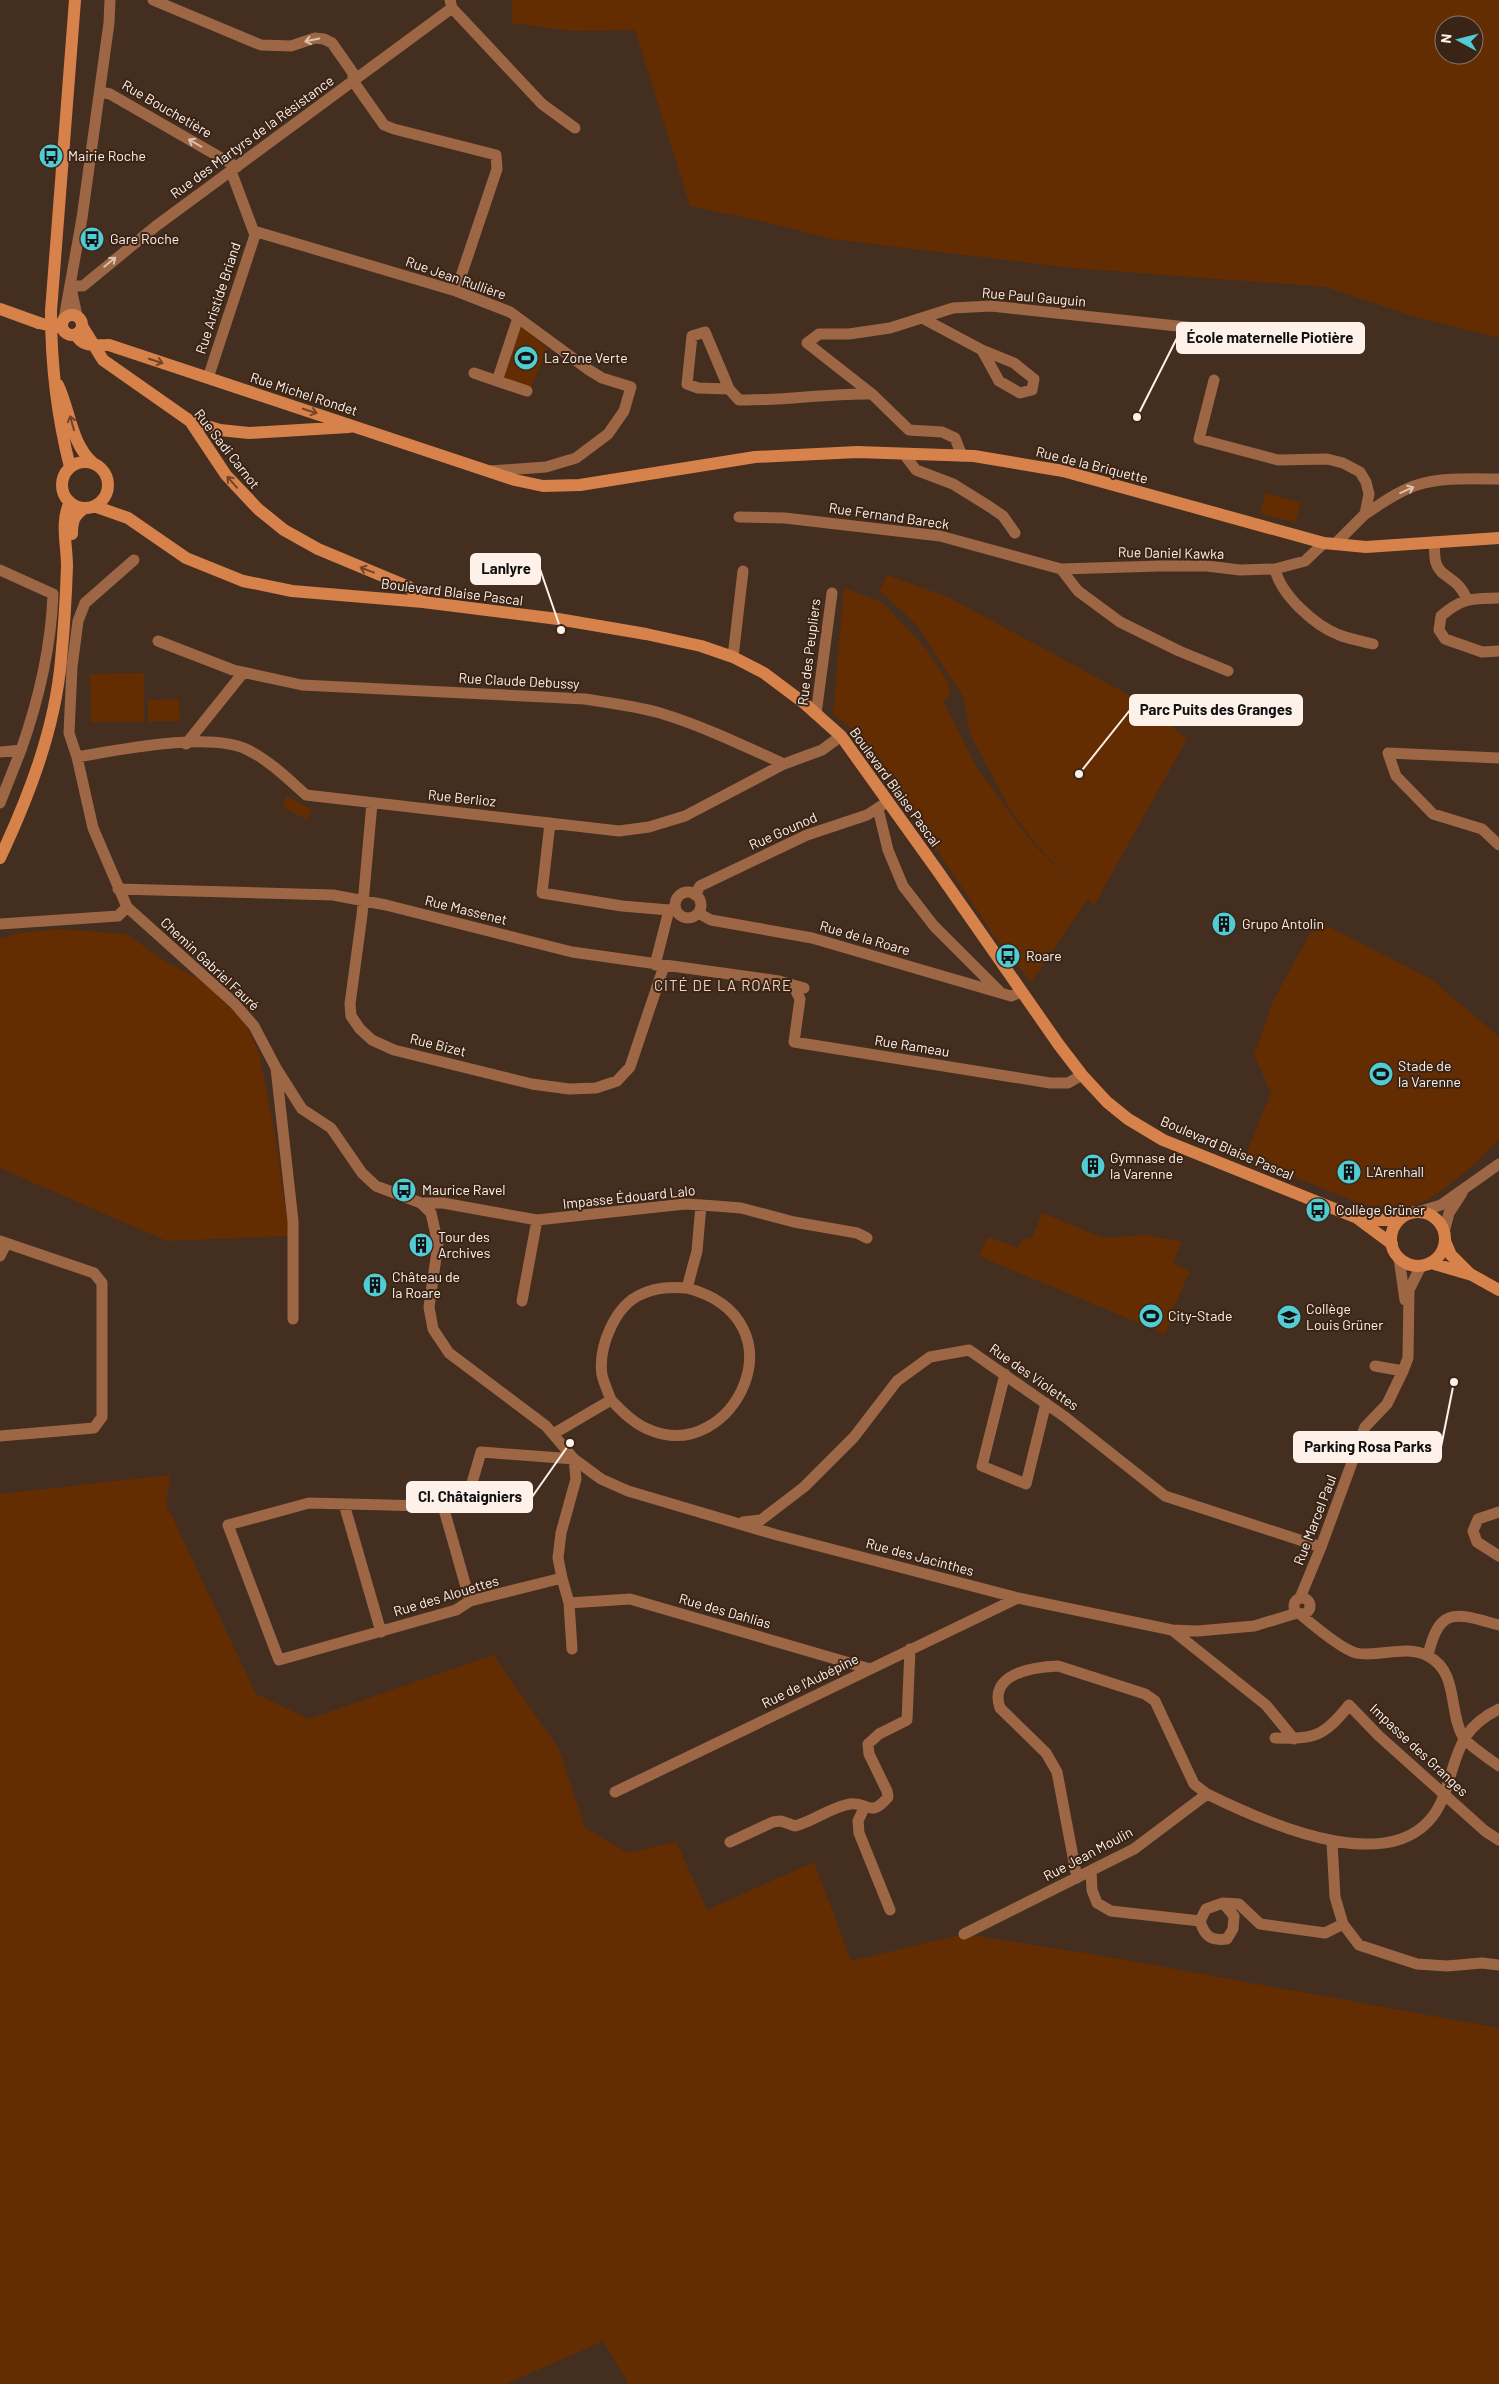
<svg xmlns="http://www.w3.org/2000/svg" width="1499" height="2384" font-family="Barlow,sans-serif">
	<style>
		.green { fill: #642d01; fill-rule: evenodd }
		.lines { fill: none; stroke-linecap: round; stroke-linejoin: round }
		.street { stroke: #9d6746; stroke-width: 11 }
		.secondary { stroke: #d8824b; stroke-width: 12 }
		.secondary-bridge { stroke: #d8824b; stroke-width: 12 }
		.oneway { stroke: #dcc1b1 }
		.oneway2 { stroke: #714529 }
		.labels { text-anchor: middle; stroke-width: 4; stroke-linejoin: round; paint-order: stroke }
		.street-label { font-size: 14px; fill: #fef1ea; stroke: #3a2416 }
		.poi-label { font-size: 14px; fill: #fef1ea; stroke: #3a2416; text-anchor: start }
		.neighbourhood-label { font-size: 15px; letter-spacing: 1px; fill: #edd0bf; stroke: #3a2416 }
		.leader { fill: none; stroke: #fef1ea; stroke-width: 2 }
		.callout-dot { fill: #fef1ea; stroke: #3a2416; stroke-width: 2 }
		.callout { fill: #fef1ea; stroke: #fef1ea; stroke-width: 2 }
		.callout-label { font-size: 15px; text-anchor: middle; font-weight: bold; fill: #111 }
	</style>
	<rect width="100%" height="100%" fill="#442e20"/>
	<path class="green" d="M 512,0 L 1499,0 L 1499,338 L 1416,317 L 1326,287 L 1072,268 L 832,239 L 766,222 L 690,206 L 635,30 L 572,31 L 512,23 ZM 1444,25 L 1474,25 L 1474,55 L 1444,55 Z
		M 524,328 L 547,348 L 531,389 L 500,378 L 519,329 Z
		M 1266,493 L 1301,503 L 1295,523 L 1260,513 Z
		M 887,575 L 948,597 L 1140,701 L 1187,739 L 1094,905 L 1088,899 L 1031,982 L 993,934 L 863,738 L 833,714 L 844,588 L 882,602 L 927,650 L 949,684 L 950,697 L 943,701 L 977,768 L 1034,845 L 1079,890 L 1035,843 L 1010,809 L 970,734 L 964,698 L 916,624 L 880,591 Z
		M 144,673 L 144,722 L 91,722 L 90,674 Z
		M 179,699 L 180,721 L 148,722 L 148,700 Z
		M 287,796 L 312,810 L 307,820 L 282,806 Z
		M 1317,921 L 1431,979 L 1499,1037 L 1499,1139 C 1490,1152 1443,1192 1429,1199 C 1414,1207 1393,1210 1376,1210 L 1245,1157 L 1271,1093 L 1254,1055 L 1274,999 Z
		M 58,929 L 126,934 L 168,963 L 232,996 L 259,1052 L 275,1135 L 285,1207 L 297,1231 L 288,1236 L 167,1241 L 0,1168 L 0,939 L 19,933 Z
		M 1042,1213 L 1104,1238 L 1146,1235 L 1182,1242 L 1173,1263 L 1190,1272 L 1171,1312 L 1174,1314 L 1165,1334 L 979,1256 L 988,1237 L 1018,1248 L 1023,1237 L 1031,1240 Z
		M 170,1475 L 166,1504 L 256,1694 L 309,1719 L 493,1655 L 559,1749 L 585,1828 L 628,1853 L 676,1842 L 707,1910 L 814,1862 L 851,1961 L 964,1934 L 1098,1955 L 1499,2028 L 1499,2384 L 629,2384 L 603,2341 L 506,2384 L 0,2384 L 0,1494 Z"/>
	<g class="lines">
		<path class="street" d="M 153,0 L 261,45 L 291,46 L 315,38 L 324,39 L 332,43 L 353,73 L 353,81 L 384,125 L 394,129 L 496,155 L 497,169 L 456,291
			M 450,0 L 452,8 L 542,104 L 575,128
			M 100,92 L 110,94 L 237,167
			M 254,231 L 456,291 L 510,312 L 589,370 L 602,378 L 631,387 L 624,411 L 608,434 L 576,458 L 546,467 L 490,471
			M 70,286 L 83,286 L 156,226 L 452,8
			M 71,288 L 77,316
			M 518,318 L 497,381 L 527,391
			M 922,318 L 982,350 L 1014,363 L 1034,379 L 1032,390 L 1020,393 L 999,381 L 982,350
			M 64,319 L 82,218 L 109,23 L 110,0
			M 474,373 L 497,381
			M 208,378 L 255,235 L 231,171
			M 1214,380 L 1199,439 L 1278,460 L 1327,459 L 1343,463 L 1360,472 L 1366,482 L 1369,494 L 1365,514 L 1335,544
			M 729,389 L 698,388 L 687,384 L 692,336 L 705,332 L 729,389 L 739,400 C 783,401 828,393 872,394
			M 904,454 L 916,470 L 953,484 L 990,507 L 1003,516 L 1015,533
			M 962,456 L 955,438 L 942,432 L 909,430 L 872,394 L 807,343 L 819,334 L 849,334 L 890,328 L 953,308 L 991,306 L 1224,331
			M 1365,514 C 1381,504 1398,491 1417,485 C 1443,477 1472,479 1499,479
			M 739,517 L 785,518 L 940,536 L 1061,569
			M 1434,542 C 1435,549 1434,557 1436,563 C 1441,579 1459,577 1467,600
			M 1324,543 L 1305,561 L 1275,569 C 1281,595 1314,625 1339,635 C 1350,639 1362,641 1373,644
			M 134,560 L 85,603 L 78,621 L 72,667 L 69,733 L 77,757 L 93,828 L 127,907 L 234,1003 L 254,1026 L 276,1068 L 293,1221 L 293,1319
			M 0,570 L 53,594 C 51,649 39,699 21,750 L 0,752
			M 1499,598 C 1471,599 1463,597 1441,616 L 1439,630 L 1445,639 L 1482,652 L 1499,651
			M 158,641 L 233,670 L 302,685 L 585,699 C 610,703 636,706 660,713 C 703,726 744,746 784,764
			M 733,657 L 743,571
			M 1228,671 L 1179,651 L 1120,622 L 1078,591 L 1061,569 L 1160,566 L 1207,566 L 1240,570 L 1275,569
			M 816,714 L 832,593
			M 186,744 L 243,673
			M 77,757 C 119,750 211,731 248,750 C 270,761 288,779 306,795 L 619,831 L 649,827 L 685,816 L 784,764 L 822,750 L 841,736
			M 1499,758 L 1388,753 L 1396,776 L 1433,814 L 1482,829 L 1499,845
			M 0,803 L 21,750
			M 372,803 L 362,915 L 350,1004 L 351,1016 L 360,1029 L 372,1040 L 394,1050 L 532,1084 L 569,1089 L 596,1088 L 617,1081 L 630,1067 L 664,966
			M 878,809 L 888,850 L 903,886 L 934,926 L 999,991
			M 550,823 L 542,893 L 622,906 L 669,910 L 675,908
			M 118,889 L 333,895 L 386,905 L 572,952 L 779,981 L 804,988
			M675 905a13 13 0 1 1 26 0a13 13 0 1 1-26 0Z
			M 695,895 L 700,886 L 807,835 L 867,815 L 884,804
			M 698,913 L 711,920 L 812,938 L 1011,996 L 1022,992
			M 0,924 L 118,916 L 127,907
			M 655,965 L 669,910
			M 793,985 L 800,999 L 794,1042 L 1050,1083 L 1068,1083 L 1082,1075
			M 276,1068 L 302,1109 L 331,1128 L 362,1173 L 376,1186 L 421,1203 L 431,1213 L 438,1244 L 429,1307 L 433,1329 L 449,1353 L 546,1426 L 574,1459 L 601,1479 L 628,1491 L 777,1535 L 1018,1598 L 1172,1630 L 1198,1631 L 1254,1626 L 1297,1613
			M 421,1203 L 443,1203 L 537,1220 L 685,1204 L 716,1206 L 741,1208 L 794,1222 L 857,1233 L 867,1238
			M 1418,1212 L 1441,1205 L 1499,1164
			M 1444,1232 L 1449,1213 L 1462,1193
			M 0,1241 L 94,1273 L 102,1283 L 102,1417 L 94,1428 L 0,1436
			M 0,1256 L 6,1244
			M 1399,1258 L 1405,1300
			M 522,1301 L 537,1220
			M 1375,1366 L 1403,1371
			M 1005,1374 L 982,1466 L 1026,1484 L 1046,1403
			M 611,1400 C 608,1392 604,1383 602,1375 C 598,1347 615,1305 642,1294 C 657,1287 671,1287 687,1288 L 697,1251 L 701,1205
			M 553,1434 L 611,1400 C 623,1412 634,1424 650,1430 C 733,1465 806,1320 687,1288
			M 481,1452 L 574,1459 L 576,1479 L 561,1533 L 558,1558 L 562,1578 L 470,1601 L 456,1610 L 279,1660 L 228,1525 L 309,1503 L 465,1507 Z
			M 344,1504 L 381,1632
			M 443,1506 L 470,1601
			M 1499,1512 L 1478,1519 L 1473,1531 L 1477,1542 L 1499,1556
			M 743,1522 L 761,1520 L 804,1487 L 854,1437 L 897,1381 L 930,1357 L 969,1350 L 1065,1417 L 1165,1496 L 1321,1547
			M 562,1578 L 569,1603 L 572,1649
			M1294 1606a8 8 0 1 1 16 0a8 8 0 1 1-16 0Z
			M 1300,1598 L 1321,1547 L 1365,1427 L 1387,1404 L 1403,1371 L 1408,1358 L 1409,1290 L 1421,1266
			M 569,1603 L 630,1599 L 870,1669
			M 1300,1614 C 1313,1625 1341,1649 1356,1653 C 1379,1658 1405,1644 1428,1656 C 1459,1672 1448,1711 1463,1737 C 1469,1746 1490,1759 1499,1766
			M 1172,1630 L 1266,1705 L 1294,1739
			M 1428,1656 C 1439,1604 1458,1614 1499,1625
			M 1275,1738 C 1315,1739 1324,1737 1349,1705 L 1379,1736 L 1485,1831 L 1499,1840
			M 615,1792 L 1018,1598
			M 864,1808 L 858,1821 L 859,1833 L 890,1910
			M 730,1842 L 773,1822 L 781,1821 L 795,1826 C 814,1821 831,1807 850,1804 C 867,1801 870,1819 888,1797 L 887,1791 L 869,1754 L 868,1744 L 879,1734 L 907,1720 L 910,1649
			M 1332,1842 L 1335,1897 L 1343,1924 L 1359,1945 L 1417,1964 L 1447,1966 L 1482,1963 L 1499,1965
			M 1091,1871 L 1092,1890 L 1097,1903 L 1111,1911 L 1200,1921 L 1206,1909 L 1223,1903 L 1239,1904 L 1260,1924 L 1325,1933 L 1343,1924
			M 1077,1878 L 1057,1772 L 1046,1753 L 1000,1708 C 988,1674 1032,1667 1058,1666 L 1145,1694 L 1155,1701 L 1194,1784 L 1207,1794
			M 1200,1921 C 1205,1937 1211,1941 1227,1939 L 1233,1929 L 1234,1916 L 1223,1903
			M 964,1934 L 1134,1849 L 1207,1794 C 1266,1823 1410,1890 1444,1795 C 1458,1757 1457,1729 1499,1709"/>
		<path class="secondary" d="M 0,309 L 39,323
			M62 325a10 10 0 1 1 20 0a10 10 0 1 1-20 0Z
			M 82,326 L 103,360 L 190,421 L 226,475 L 258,509 L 284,530 L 318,549 L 409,587 L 423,602
			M 76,334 C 81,348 98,345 109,345 L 515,480 L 543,486 L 580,485 L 755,457 L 857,452 L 974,456 L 1063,471 L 1324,543 L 1366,547 L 1499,538
			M 58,385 C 70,410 71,444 93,463
			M 190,421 L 220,430 L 249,433 L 349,427
			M62 485a23 23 0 1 1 46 0a23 23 0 1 1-46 0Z
			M 70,467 C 57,416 51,364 51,311 L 75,0
			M 94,506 L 128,518 L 186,558 L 243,581 L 292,591 L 423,602 L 558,619 L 646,634 L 701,646 L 733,657 L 764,673 L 804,703 L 841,736 L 937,870 L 1059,1045 L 1082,1075 L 1107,1102 L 1128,1119 L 1163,1140 L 1355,1217 L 1376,1220 L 1401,1218
			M 72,534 C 72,521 74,515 85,508
			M 0,858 C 29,796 55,729 61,660 C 64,629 66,597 67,566 C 67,545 60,521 70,502
			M1391 1239a27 27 0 1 1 54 0a27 27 0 1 1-54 0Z
			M 1357,1218 L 1392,1244
			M 1445,1241 L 1451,1255 L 1469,1273
			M 1431,1263 L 1472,1275 L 1499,1290"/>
		<path class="secondary-bridge" d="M 39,323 L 57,327"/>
	</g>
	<defs><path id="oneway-shaft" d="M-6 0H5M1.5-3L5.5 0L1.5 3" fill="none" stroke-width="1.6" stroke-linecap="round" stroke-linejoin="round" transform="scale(1.25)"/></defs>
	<g class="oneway">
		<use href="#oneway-shaft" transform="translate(312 40) rotate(168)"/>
		<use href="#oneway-shaft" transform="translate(195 143) rotate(-150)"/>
		<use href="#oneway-shaft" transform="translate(110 262) rotate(-39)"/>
		<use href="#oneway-shaft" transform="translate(1407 490) rotate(-24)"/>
	</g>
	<g class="oneway2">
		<use href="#oneway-shaft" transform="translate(156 361) rotate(18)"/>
		<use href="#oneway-shaft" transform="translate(310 411) rotate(18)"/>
		<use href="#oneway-shaft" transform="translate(72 423) rotate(-106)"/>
		<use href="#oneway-shaft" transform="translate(232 482) rotate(-131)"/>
		<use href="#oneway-shaft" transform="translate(367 570) rotate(-159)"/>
	</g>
	<defs>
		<symbol id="bus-disc" viewBox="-11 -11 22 22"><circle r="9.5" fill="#51ccd2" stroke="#3a2416"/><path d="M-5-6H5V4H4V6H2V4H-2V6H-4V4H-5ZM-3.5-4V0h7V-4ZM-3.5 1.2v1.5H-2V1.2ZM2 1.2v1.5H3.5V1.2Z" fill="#111"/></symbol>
		<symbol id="stadium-disc" viewBox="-11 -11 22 22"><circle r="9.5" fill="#51ccd2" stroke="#3a2416"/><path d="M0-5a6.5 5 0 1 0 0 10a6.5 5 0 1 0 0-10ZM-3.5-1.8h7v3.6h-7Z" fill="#111"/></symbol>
		<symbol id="building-disc" viewBox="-11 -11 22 22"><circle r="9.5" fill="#51ccd2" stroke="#3a2416"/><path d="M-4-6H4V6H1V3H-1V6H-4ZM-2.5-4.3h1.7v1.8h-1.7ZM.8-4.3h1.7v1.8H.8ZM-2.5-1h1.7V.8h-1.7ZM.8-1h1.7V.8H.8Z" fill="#111"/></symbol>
		<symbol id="school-disc" viewBox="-11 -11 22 22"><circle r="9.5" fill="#51ccd2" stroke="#3a2416"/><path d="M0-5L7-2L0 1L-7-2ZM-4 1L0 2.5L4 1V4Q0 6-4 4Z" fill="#111"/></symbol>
	</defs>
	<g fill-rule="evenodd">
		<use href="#bus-disc" x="37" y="142" width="28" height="28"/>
		<use href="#bus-disc" x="78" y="225" width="28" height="28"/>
		<use href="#stadium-disc" x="512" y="344" width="28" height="28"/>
		<use href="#building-disc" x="1210" y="910" width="28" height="28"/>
		<use href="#bus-disc" x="994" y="942" width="28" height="28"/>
		<use href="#stadium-disc" x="1367" y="1060" width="28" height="28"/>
		<use href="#building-disc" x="1079" y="1152" width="28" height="28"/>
		<use href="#building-disc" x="1335" y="1158" width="28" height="28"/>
		<use href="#bus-disc" x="390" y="1176" width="28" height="28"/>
		<use href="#bus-disc" x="1304" y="1196" width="28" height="28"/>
		<use href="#building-disc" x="407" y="1231" width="28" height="28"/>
		<use href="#building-disc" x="361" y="1271" width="28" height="28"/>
		<use href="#stadium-disc" x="1137" y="1302" width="28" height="28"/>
		<use href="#school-disc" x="1275" y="1303" width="28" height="28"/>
	</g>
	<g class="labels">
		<g class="street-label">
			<text transform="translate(167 109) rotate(30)" y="5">Rue Bouchetière</text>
			<text transform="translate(252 137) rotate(-36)" y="5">Rue des Martyrs de la Résistance</text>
			<text transform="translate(456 278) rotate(19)" y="5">Rue Jean Rullière</text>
			<text transform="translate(1034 297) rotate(5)" y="5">Rue Paul Gauguin</text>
			<text transform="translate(218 298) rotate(-72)" y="5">Rue Aristide Briand</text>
			<text transform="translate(304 394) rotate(18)" y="5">Rue Michel Rondet</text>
			<text transform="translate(227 449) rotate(52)" y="5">Rue Sadi Carnot</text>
			<text transform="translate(1092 465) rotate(14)" y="5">Rue de la Briquette</text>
			<text transform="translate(889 516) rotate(8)" y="5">Rue Fernand Bareck</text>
			<text transform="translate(1171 553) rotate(1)" y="5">Rue Daniel Kawka</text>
			<text transform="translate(452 592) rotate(7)" y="5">Boulevard Blaise Pascal</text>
			<text transform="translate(809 652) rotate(-83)" y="5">Rue des Peupliers</text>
			<text transform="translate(519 681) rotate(3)" y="5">Rue Claude Debussy</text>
			<text transform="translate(895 787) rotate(54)" y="5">Boulevard Blaise Pascal</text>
			<text transform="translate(462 798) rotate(6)" y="5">Rue Berlioz</text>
			<text transform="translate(783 831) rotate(-24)" y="5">Rue Gounod</text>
			<text transform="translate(466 910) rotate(14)" y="5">Rue Massenet</text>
			<text transform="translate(865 938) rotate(16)" y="5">Rue de la Roare</text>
			<text transform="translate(210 964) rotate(43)" y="5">Chemin Gabriel Fauré</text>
			<text transform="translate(438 1045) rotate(14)" y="5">Rue Bizet</text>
			<text transform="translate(912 1046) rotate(9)" y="5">Rue Rameau</text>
			<text transform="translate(1227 1148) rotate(23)" y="5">Boulevard Blaise Pascal</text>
			<text transform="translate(629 1197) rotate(-6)" y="5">Impasse Édouard Lalo</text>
			<text transform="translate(1034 1377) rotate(35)" y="5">Rue des Violettes</text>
			<text transform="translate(1315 1520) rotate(-69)" y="5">Rue Marcel Paul</text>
			<text transform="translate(920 1557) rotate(15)" y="5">Rue des Jacinthes</text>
			<text transform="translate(446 1596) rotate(-17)" y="5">Rue des Alouettes</text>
			<text transform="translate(725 1611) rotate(16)" y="5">Rue des Dahlias</text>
			<text transform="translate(810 1681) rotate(-26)" y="5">Rue de l'Aubépine</text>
			<text transform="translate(1419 1750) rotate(43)" y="5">Impasse des Granges</text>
			<text transform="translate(1088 1854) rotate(-28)" y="5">Rue Jean Moulin</text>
		</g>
		<g class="poi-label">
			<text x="68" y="161">Mairie Roche</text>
			<text x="110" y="244">Gare Roche</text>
			<text x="544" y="363">La Zone Verte</text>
			<text x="1242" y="929">Grupo Antolin</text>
			<text x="1026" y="961">Roare</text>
			<text x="1398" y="1071">Stade de<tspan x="1398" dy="16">la Varenne</tspan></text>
			<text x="1110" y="1163">Gymnase de<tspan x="1110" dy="16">la Varenne</tspan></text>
			<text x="1366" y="1177">L'Arenhall</text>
			<text x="422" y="1195">Maurice Ravel</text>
			<text x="1336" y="1215">Collège Grüner</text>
			<text x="438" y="1242">Tour des<tspan x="438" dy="16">Archives</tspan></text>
			<text x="392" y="1282">Château de<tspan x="392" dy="16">la Roare</tspan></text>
			<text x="1306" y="1314">Collège<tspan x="1306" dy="16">Louis Grüner</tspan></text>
			<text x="1168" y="1321">City-Stade</text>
		</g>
		<g class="neighbourhood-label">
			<text x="723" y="991">CITÉ DE LA ROARE</text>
		</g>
	</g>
	<path class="leader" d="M1137 417L1177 338M561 630L540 569M1079 774L1130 710M1454 1382L1441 1447M570 1443L532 1497"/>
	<g class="callout-dot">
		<circle cx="1137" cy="417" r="5"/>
		<circle cx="561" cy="630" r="5"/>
		<circle cx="1079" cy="774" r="5"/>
		<circle cx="1454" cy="1382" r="5"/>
		<circle cx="570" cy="1443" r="5"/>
	</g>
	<g class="callout">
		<rect x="1177" y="323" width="187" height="30" rx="5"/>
		<rect x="471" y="554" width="69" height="30" rx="5"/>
		<rect x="1130" y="695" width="172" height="30" rx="5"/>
		<rect x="1294" y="1432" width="147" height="30" rx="5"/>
		<rect x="407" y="1482" width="125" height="30" rx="5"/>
	</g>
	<g class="callout-label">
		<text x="1270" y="343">École maternelle Piotière</text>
		<text x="506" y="574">Lanlyre</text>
		<text x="1216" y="715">Parc Puits des Granges</text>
		<text x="1368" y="1452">Parking Rosa Parks</text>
		<text x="470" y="1502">Cl. Châtaigniers</text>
	</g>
	<g transform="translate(1459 40) rotate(277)"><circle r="24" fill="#3a2416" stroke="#88766b"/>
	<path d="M0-4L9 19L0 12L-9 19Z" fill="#51ccd2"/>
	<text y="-8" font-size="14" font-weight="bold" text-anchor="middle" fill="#fef1ea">N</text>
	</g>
</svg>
